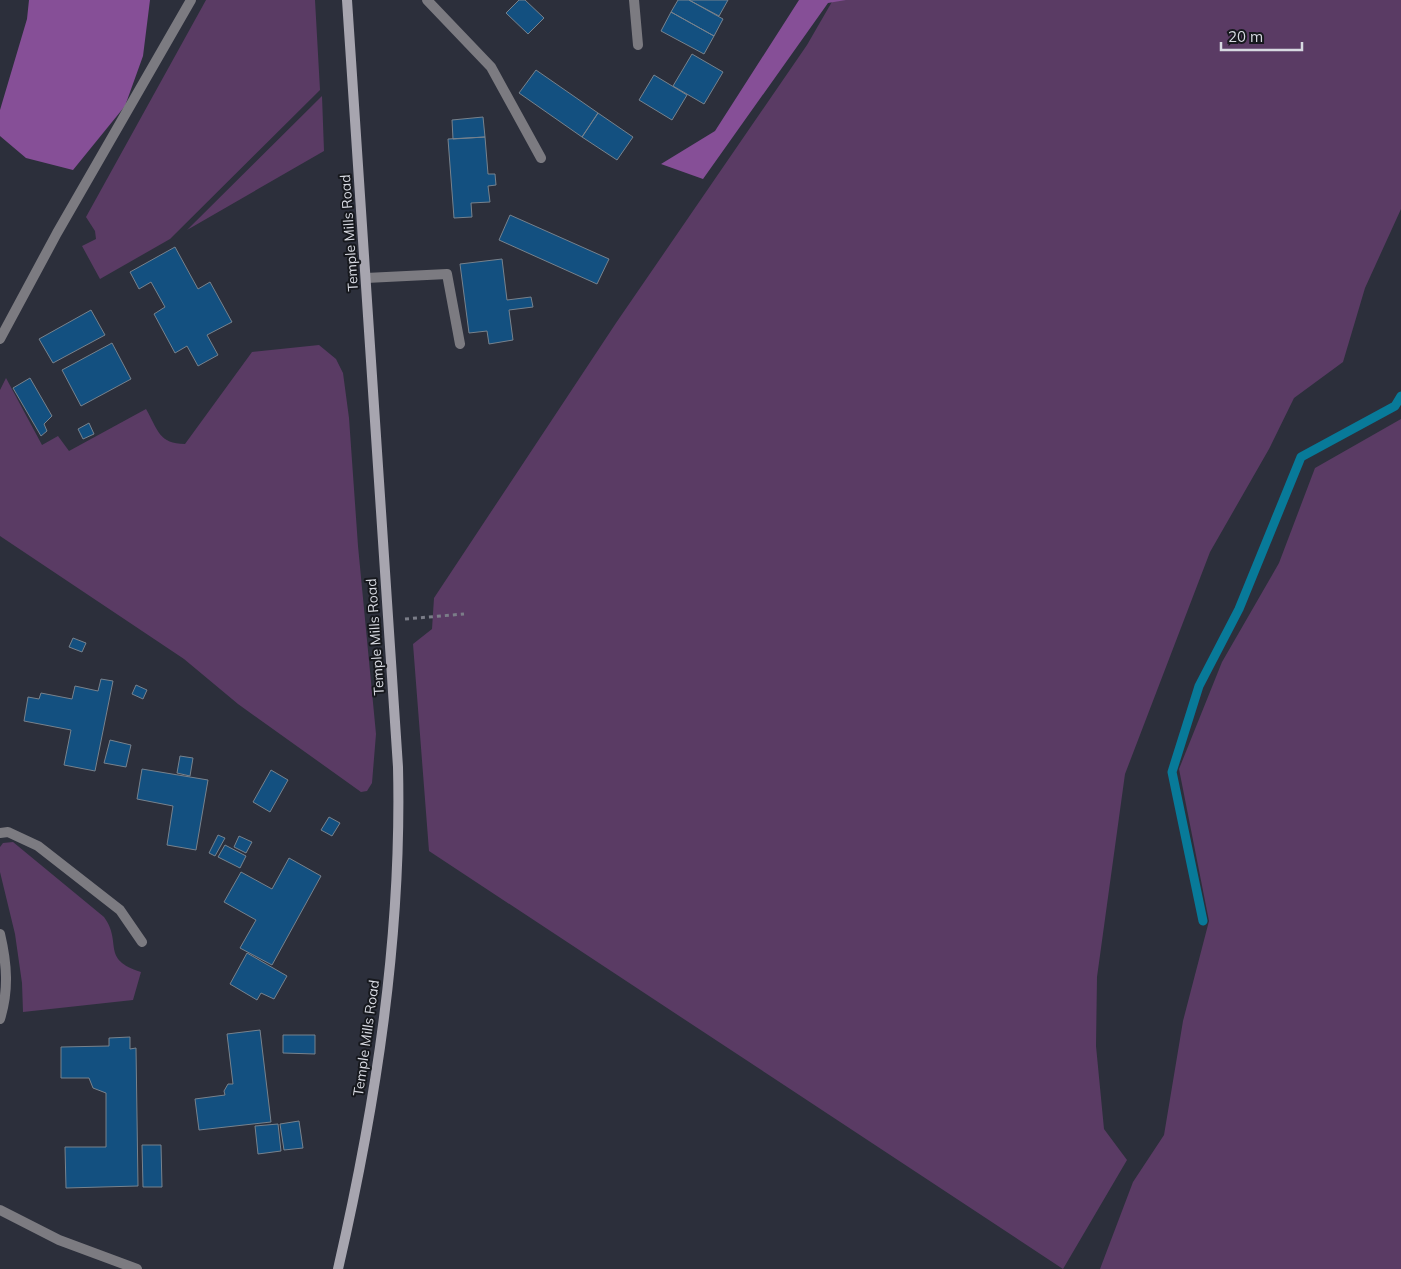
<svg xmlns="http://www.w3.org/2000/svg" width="1401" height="1269" font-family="Mulish,sans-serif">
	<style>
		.green { fill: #5a3b64 }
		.forest { fill: #864f97 }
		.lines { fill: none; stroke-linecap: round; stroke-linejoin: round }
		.stream { stroke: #087a99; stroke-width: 9 }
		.building { fill: #135080; stroke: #77828d }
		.path { stroke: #7b7d88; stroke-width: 3; stroke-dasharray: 4 4; stroke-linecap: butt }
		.lane { stroke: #7c7b81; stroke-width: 10 }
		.street { stroke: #7c7b81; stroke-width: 10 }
		.secondary { stroke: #a7a5af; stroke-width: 10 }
		.labels { text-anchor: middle; stroke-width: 4; stroke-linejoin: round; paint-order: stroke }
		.street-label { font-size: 14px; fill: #d7d9e1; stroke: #16181d }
	</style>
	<rect width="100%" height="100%" fill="#2c2f3b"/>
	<path class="green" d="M 206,0 L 315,0 L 320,90 L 170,239 L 100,279 L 82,246 L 96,239 L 95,231 L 86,217 Z
		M 833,0 L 1401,0 L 1401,209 L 1365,288 L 1343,362 L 1294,398 L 1269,449 L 1210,552 L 1125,774 L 1097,977 L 1096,1046 L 1104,1129 L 1127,1160 L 1063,1269 L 429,851 L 413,644 L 432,629 L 434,598 L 616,323 L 807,45 Z
		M 322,96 L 324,151 L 187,230 Z
		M 319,345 L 336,359 L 343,373 L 349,418 L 358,546 L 376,734 L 372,783 L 367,791 L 361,792 L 238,704 L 184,659 L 0,536 L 0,390 L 6,378 L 42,445 L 58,436 L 69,451 L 146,409 C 158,430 159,444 185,444 L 252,352 Z
		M 1401,419 L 1401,1269 L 1100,1269 L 1133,1182 L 1164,1135 L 1183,1021 L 1209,921 L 1179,769 L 1222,662 L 1279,563 L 1315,468 Z
		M 13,842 L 104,917 C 123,943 100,959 141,972 L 133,1000 L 23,1012 L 22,983 L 15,934 L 0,872 L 0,847 L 3,843 Z"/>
	<path class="forest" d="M 29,0 L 150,0 L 143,56 L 125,106 L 73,170 L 26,158 L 0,136 L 0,110 L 27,19 Z
		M 799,0 L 846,0 L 828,3 L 703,179 L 661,164 L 715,131 Z"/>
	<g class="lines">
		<path class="stream" d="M 1203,921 L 1172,772 L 1199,686 L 1239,609 L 1301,457 L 1395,406 L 1401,396"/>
	</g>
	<path class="building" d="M 519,0 L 525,0 L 544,18 L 528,34 L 506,13 Z
		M 678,0 L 689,0 L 723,19 L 714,36 L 671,12 Z
		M 689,0 L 728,0 L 719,16 Z
		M 671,12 L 714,36 L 704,54 L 661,31 Z
		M 692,54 L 723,72 L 704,104 L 673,86 Z
		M 536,70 L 598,113 L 582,137 L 519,93 Z
		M 654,75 L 687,95 L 672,120 L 639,100 Z
		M 598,113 L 633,137 L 617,160 L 582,137 Z
		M 483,117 L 485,137 L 453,139 L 452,120 Z
		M 485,137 L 488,174 L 495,174 L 496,185 L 488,186 L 490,202 L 471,203 L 472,217 L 454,218 L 448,139 Z
		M 510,215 L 609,259 L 597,284 L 499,240 Z
		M 175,247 L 198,289 L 210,282 L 232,322 L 207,335 L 218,355 L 198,366 L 187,346 L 175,353 L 154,314 L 165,307 L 151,282 L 139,289 L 130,272 Z
		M 502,259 L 507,300 L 531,297 L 533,307 L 509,310 L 513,340 L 489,344 L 487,331 L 469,333 L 460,264 Z
		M 91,310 L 105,335 L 53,363 L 39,339 Z
		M 112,343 L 131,379 L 81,406 L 62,370 Z
		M 30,378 L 52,416 L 44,424 L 47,431 L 41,436 L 13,388 Z
		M 89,423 L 94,434 L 83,439 L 78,429 Z
		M 73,638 L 86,643 L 82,652 L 69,647 Z
		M 101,679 L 113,681 L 95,771 L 64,765 L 71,730 L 24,721 L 28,697 L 39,699 L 41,693 L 72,699 L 75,686 L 98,691 Z
		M 136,685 L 147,690 L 143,699 L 132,694 Z
		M 110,740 L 131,745 L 126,767 L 104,763 Z
		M 180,756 L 193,758 L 190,776 L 177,773 Z
		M 142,769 L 208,780 L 196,850 L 167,845 L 173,806 L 137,799 Z
		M 271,770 L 288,780 L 270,812 L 253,802 Z
		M 329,817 L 340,823 L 332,836 L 321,830 Z
		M 218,835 L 225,838 L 215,856 L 209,853 Z
		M 239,836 L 252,842 L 246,853 L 234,847 Z
		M 225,845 L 246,856 L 240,868 L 218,857 Z
		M 289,858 L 321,876 L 272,965 L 240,948 L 256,920 L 224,902 L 241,872 L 272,889 Z
		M 247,953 L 287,976 L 274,999 L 261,993 L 257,1000 L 230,984 Z
		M 260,1030 L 271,1122 L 199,1130 L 195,1099 L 225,1095 L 224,1091 L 228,1084 L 233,1084 L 227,1034 Z
		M 283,1035 L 315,1035 L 315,1054 L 283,1053 Z
		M 130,1037 L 130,1049 L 136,1048 L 138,1186 L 66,1188 L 65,1147 L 106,1147 L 106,1093 L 93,1088 L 89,1078 L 61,1078 L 61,1047 L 109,1046 L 109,1038 Z
		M 299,1121 L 303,1148 L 284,1150 L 280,1124 Z
		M 278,1124 L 281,1151 L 258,1154 L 255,1126 Z
		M 142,1145 L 161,1145 L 162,1187 L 143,1187 Z"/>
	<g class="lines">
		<path class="path" d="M 405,619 L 464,614"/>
		<path class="lane" d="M 427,0 L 491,67 L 541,158
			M 366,278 L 447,274 L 460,344"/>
		<path class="street" d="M 634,0 L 638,45
			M 0,339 L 57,233 L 191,0
			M 0,833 L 8,832 L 38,846 L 120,910 L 142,942
			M 0,934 C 7,964 9,990 0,1019
			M 0,1210 L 59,1240 L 137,1269"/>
		<path class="secondary" d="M 338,1269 C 376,1104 402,936 398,767 L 347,0"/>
	</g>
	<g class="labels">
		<g class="street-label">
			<text transform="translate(349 233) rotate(-94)" y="5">Temple Mills Road</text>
			<text transform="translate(375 637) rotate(-94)" y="5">Temple Mills Road</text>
			<text transform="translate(366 1038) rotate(-82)" y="5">Temple Mills Road</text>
		</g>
	</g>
	<path d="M1221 42v8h81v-8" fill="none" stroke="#d7d9e1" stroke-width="2.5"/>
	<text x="1228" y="42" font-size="15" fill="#d7d9e1" stroke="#16181d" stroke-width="4" paint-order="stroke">20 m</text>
</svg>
